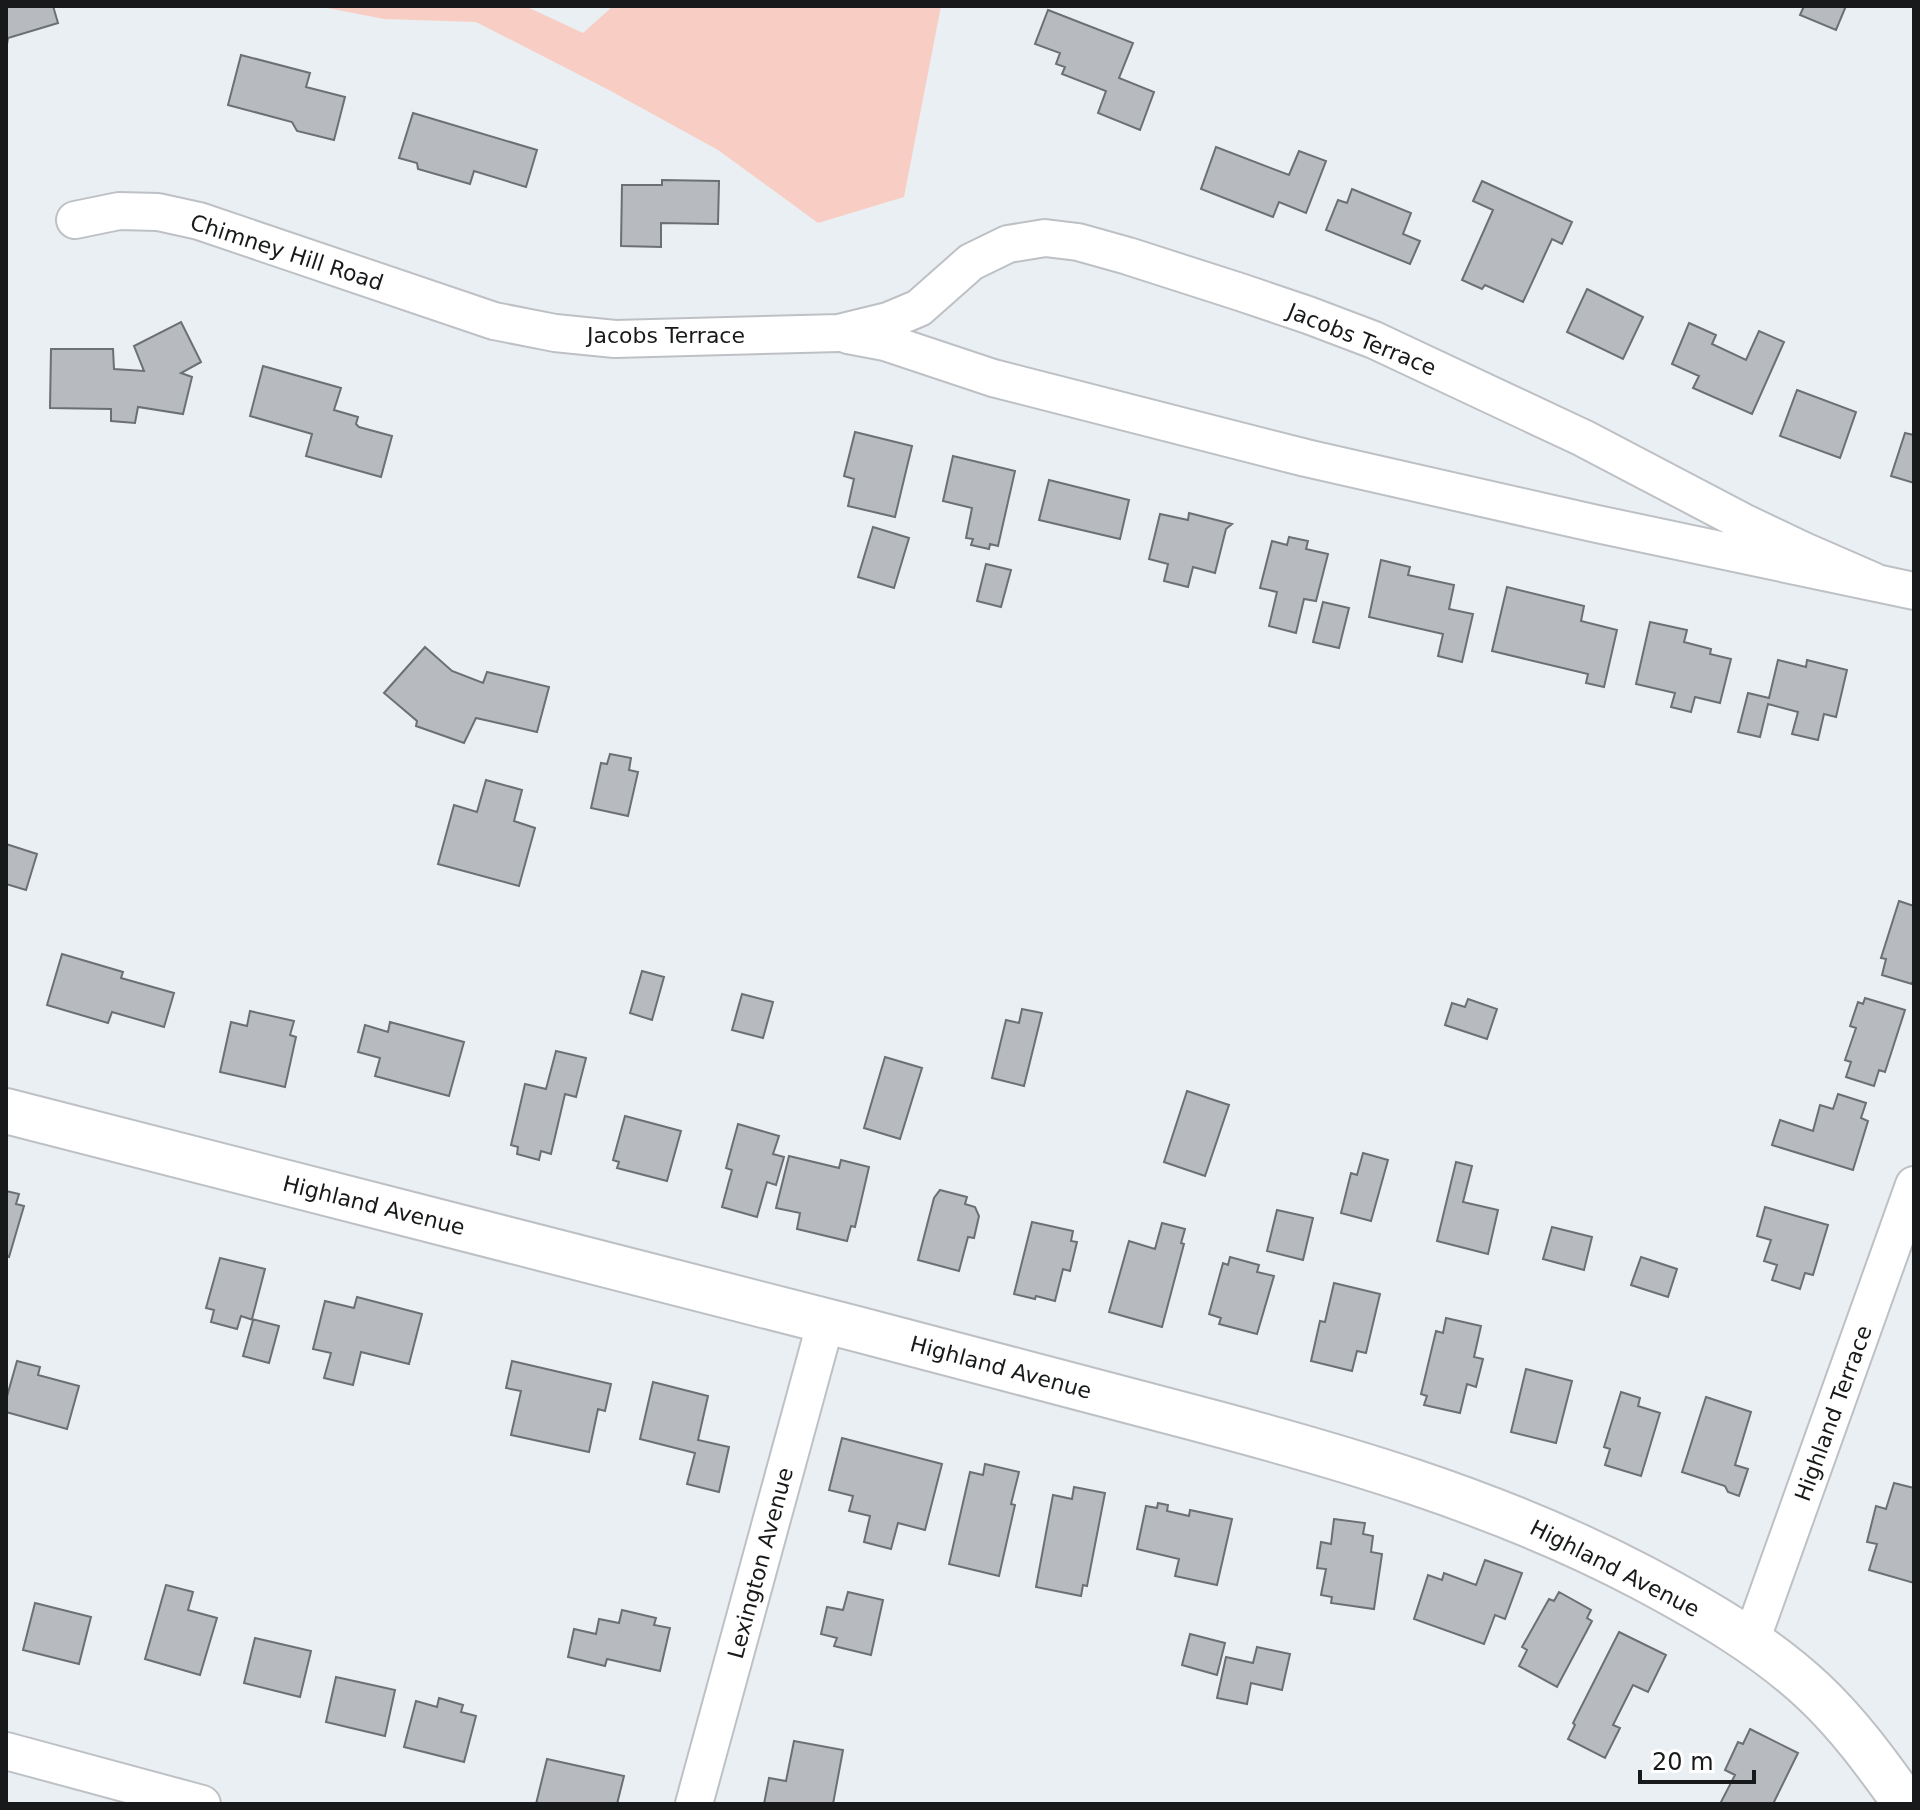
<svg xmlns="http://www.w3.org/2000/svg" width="1920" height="1810" font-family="'DejaVu Sans',sans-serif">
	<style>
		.green { fill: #f8cec4 }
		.building { fill: #b7bbbf; stroke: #6c6f73; stroke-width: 2 }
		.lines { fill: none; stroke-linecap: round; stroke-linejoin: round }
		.street-casing { stroke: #bdc1c5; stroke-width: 40 }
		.secondary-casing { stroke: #bdc1c5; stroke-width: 48 }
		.street { stroke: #fff; stroke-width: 36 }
		.secondary { stroke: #fff; stroke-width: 44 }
		.labels { text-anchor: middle; stroke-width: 8; stroke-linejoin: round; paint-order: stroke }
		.street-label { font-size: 22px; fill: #17191a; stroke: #fff }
	</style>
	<rect width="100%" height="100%" fill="#eaeff3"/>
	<path class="green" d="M 317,6 L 525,6 L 583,33 L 613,6 L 941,6 L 904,197 L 818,223 L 718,150 L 607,89 L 476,22 L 384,19 Z"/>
	<path class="building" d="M 6,6 L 53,6 L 58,23 L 8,38 L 6,50 Z
		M 1804,6 L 1846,6 L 1836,30 L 1800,15 Z
		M 1048,10 L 1133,43 L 1119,78 L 1154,92 L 1140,130 L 1098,113 L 1106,91 L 1062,74 L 1065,67 L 1056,64 L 1060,53 L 1035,44 Z
		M 241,55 L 310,73 L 306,87 L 345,97 L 334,140 L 297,131 L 292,122 L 228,105 Z
		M 413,113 L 537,150 L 526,187 L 474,171 L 470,184 L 418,169 L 417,163 L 399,158 Z
		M 1216,147 L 1289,175 L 1299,151 L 1326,161 L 1306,213 L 1279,202 L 1273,217 L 1201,189 Z
		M 662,180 L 719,181 L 718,224 L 661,223 L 661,247 L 621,246 L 622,185 L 662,185 Z
		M 1482,181 L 1572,222 L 1562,244 L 1552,239 L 1523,302 L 1485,285 L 1482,289 L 1462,280 L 1493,210 L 1473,201 Z
		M 1352,189 L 1411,213 L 1403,234 L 1420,241 L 1410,264 L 1326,230 L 1338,200 L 1347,203 Z
		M 1587,289 L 1643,317 L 1623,359 L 1567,332 Z
		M 181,322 L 201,362 L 181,373 L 192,377 L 183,414 L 138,407 L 135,423 L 111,421 L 111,409 L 50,408 L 51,349 L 113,349 L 114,369 L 144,371 L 134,346 Z
		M 1689,323 L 1716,335 L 1712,344 L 1746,360 L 1759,331 L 1784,342 L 1752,414 L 1693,388 L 1699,376 L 1672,364 Z
		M 263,366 L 341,388 L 334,410 L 358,417 L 356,424 L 359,427 L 392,436 L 381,477 L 306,456 L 312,434 L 250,416 Z
		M 1797,390 L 1856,412 L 1840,458 L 1780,436 Z
		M 855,432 L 912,446 L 895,517 L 848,506 L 854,479 L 844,476 Z
		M 1905,433 L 1914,435 L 1914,483 L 1891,476 Z
		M 953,456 L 1015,471 L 998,546 L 990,544 L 989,549 L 971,545 L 973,539 L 966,538 L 972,508 L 943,501 Z
		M 1049,480 L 1129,500 L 1120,539 L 1039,520 Z
		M 1189,513 L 1232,524 L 1226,529 L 1215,573 L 1193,567 L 1188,587 L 1164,581 L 1168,564 L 1149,559 L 1160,514 L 1188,520 Z
		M 873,527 L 909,538 L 894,588 L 858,577 Z
		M 1289,537 L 1308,541 L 1306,549 L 1328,554 L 1316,601 L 1304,599 L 1296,633 L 1269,626 L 1277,592 L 1260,588 L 1272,541 L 1287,545 Z
		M 1381,560 L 1410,567 L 1408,575 L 1454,585 L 1449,609 L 1473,614 L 1462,662 L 1438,656 L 1443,634 L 1369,617 Z
		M 986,564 L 1011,570 L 1001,607 L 977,601 Z
		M 1507,587 L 1584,606 L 1581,621 L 1617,630 L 1604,687 L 1586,683 L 1588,674 L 1492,651 Z
		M 1323,602 L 1349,608 L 1339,648 L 1313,642 Z
		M 1650,622 L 1687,630 L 1684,642 L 1711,649 L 1710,654 L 1731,659 L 1720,703 L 1695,697 L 1691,712 L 1671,707 L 1675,693 L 1636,684 Z
		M 425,647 L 452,671 L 483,683 L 487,672 L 549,687 L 537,732 L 476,718 L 464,743 L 416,726 L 417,721 L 384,693 Z
		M 1778,660 L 1806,667 L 1807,660 L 1847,670 L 1836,717 L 1824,714 L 1818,740 L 1792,734 L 1798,712 L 1768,704 L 1760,737 L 1738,732 L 1748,693 L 1769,698 Z
		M 610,754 L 631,758 L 629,770 L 638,772 L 628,816 L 591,808 L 601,763 L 607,764 Z
		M 486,780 L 522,790 L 514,821 L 535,828 L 519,886 L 438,864 L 454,805 L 477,812 Z
		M 6,844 L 37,854 L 26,890 L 6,884 Z
		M 1899,901 L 1914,906 L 1914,978 L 1912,984 L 1882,975 L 1886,959 L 1881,958 Z
		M 62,954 L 123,972 L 121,978 L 174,993 L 164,1027 L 112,1012 L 108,1023 L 47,1005 Z
		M 642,971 L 664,977 L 652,1020 L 630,1013 Z
		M 742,994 L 773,1002 L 763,1038 L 732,1030 Z
		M 1865,998 L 1905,1010 L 1885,1072 L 1879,1070 L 1874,1086 L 1846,1077 L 1851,1062 L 1845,1060 L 1856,1028 L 1850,1026 L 1858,1002 L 1863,1004 Z
		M 1468,999 L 1497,1009 L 1487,1039 L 1445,1025 L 1452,1003 L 1465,1007 Z
		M 1022,1009 L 1042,1013 L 1024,1086 L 992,1078 L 1006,1020 L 1019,1023 Z
		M 250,1011 L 294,1021 L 290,1035 L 296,1037 L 285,1087 L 220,1072 L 231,1022 L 247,1026 Z
		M 390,1022 L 464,1042 L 449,1096 L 375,1076 L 380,1058 L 358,1052 L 365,1025 L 388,1032 Z
		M 556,1051 L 586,1058 L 576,1097 L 565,1094 L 551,1154 L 541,1151 L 539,1160 L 517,1154 L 518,1147 L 511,1145 L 525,1084 L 546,1089 Z
		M 885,1057 L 922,1068 L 900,1139 L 864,1128 Z
		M 1187,1091 L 1229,1105 L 1205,1176 L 1164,1162 Z
		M 1838,1094 L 1866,1103 L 1861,1118 L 1868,1121 L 1853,1170 L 1772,1145 L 1780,1120 L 1813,1131 L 1820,1105 L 1833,1109 Z
		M 625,1116 L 681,1131 L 667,1181 L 617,1168 L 619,1162 L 613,1160 Z
		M 738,1124 L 779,1136 L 773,1154 L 784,1157 L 776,1185 L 767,1182 L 757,1217 L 722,1207 L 732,1170 L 726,1168 Z
		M 1363,1153 L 1388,1160 L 1371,1221 L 1341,1213 L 1351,1173 L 1357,1175 Z
		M 789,1156 L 839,1168 L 841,1160 L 869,1167 L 855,1227 L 851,1226 L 847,1241 L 797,1229 L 800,1213 L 776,1208 Z
		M 1456,1162 L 1472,1166 L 1463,1202 L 1498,1210 L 1488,1254 L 1437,1241 Z
		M 940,1190 L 967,1197 L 965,1204 L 975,1207 L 979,1216 L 974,1238 L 968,1237 L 959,1271 L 918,1260 L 934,1198 Z
		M 6,1191 L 19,1194 L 16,1204 L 24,1206 L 9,1257 L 6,1256 Z
		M 1765,1207 L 1828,1225 L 1813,1275 L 1805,1273 L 1800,1289 L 1772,1280 L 1777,1265 L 1764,1261 L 1771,1240 L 1757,1236 Z
		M 1277,1210 L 1313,1218 L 1303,1260 L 1267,1251 Z
		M 1032,1222 L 1073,1231 L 1071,1241 L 1077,1242 L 1070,1271 L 1063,1269 L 1055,1301 L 1036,1296 L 1035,1299 L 1014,1294 Z
		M 1162,1223 L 1185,1229 L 1181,1243 L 1184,1244 L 1162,1327 L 1109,1312 L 1129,1241 L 1155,1249 Z
		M 1552,1227 L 1592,1237 L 1584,1270 L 1543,1259 Z
		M 1230,1257 L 1259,1265 L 1257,1272 L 1274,1276 L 1257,1334 L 1219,1324 L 1221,1318 L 1209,1314 L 1223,1263 L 1228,1265 Z
		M 1641,1257 L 1677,1269 L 1668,1297 L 1631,1285 Z
		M 220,1258 L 265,1269 L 252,1319 L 279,1326 L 269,1363 L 243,1356 L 253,1320 L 241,1316 L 237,1329 L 211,1322 L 214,1310 L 206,1308 Z
		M 1334,1283 L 1380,1294 L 1366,1353 L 1357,1351 L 1352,1371 L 1311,1361 L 1320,1321 L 1325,1322 Z
		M 357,1297 L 422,1314 L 409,1364 L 361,1352 L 353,1385 L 324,1378 L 331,1353 L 313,1349 L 325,1301 L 354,1308 Z
		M 1446,1318 L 1481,1326 L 1474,1357 L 1483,1359 L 1476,1387 L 1467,1384 L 1460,1413 L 1424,1405 L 1427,1396 L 1421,1394 L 1436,1331 L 1443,1333 Z
		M 17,1361 L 40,1367 L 38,1375 L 79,1386 L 67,1429 L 6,1412 L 6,1400 Z
		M 512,1361 L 611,1384 L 605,1411 L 598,1409 L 589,1452 L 511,1435 L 521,1391 L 506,1388 Z
		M 1526,1369 L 1572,1381 L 1556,1443 L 1511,1432 Z
		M 653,1382 L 708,1396 L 698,1440 L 729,1447 L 719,1492 L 687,1484 L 695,1453 L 640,1439 Z
		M 1621,1392 L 1640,1398 L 1638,1406 L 1660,1413 L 1641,1476 L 1605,1465 L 1610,1449 L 1604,1447 Z
		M 1706,1397 L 1751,1412 L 1735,1465 L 1748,1469 L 1739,1496 L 1728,1492 L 1725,1486 L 1682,1472 Z
		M 842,1438 L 942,1464 L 925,1530 L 898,1523 L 891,1549 L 864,1542 L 870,1516 L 849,1511 L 853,1496 L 829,1490 Z
		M 985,1464 L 1019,1472 L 1011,1504 L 1015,1505 L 999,1576 L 949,1564 L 970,1472 L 983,1475 Z
		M 1894,1483 L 1914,1488 L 1914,1583 L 1869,1570 L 1877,1544 L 1867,1542 L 1876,1506 L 1886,1509 Z
		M 1074,1487 L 1105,1493 L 1087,1586 L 1083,1585 L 1081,1596 L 1036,1587 L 1053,1495 L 1072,1499 Z
		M 1158,1503 L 1168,1505 L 1167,1511 L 1189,1516 L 1190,1510 L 1232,1519 L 1217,1585 L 1175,1576 L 1179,1559 L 1137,1549 L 1146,1506 L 1157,1508 Z
		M 1334,1519 L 1365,1523 L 1363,1534 L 1373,1536 L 1371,1552 L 1382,1554 L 1374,1609 L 1331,1603 L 1332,1597 L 1321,1595 L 1326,1569 L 1317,1568 L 1321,1542 L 1331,1544 Z
		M 1485,1560 L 1522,1573 L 1505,1619 L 1495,1615 L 1484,1644 L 1414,1619 L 1428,1575 L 1442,1580 L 1444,1573 L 1476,1585 Z
		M 166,1585 L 193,1592 L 188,1610 L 217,1618 L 200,1675 L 145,1659 Z
		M 848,1592 L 883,1600 L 871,1655 L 834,1646 L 837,1638 L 821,1634 L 827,1607 L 843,1610 Z
		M 1559,1592 L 1591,1610 L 1587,1618 L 1592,1621 L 1557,1687 L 1519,1666 L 1527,1650 L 1522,1647 L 1549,1599 L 1554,1601 Z
		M 35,1603 L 91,1617 L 79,1664 L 23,1650 Z
		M 622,1610 L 656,1618 L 654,1625 L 670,1628 L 660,1671 L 607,1659 L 605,1666 L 568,1657 L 574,1629 L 596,1634 L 599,1619 L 619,1623 Z
		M 1619,1632 L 1666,1655 L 1648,1692 L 1633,1685 L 1613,1725 L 1620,1728 L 1605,1758 L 1568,1739 L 1575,1725 L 1573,1723 Z
		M 1190,1634 L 1225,1643 L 1217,1675 L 1182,1665 Z
		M 255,1638 L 311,1651 L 300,1697 L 244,1683 Z
		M 1257,1647 L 1290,1654 L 1282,1690 L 1251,1683 L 1247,1704 L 1217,1698 L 1226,1657 L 1253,1663 Z
		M 336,1677 L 395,1690 L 385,1736 L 326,1722 Z
		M 439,1698 L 463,1705 L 461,1712 L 476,1716 L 464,1762 L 404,1747 L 416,1701 L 437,1707 Z
		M 1750,1729 L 1798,1753 L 1773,1804 L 1720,1804 L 1735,1775 L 1725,1770 L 1738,1742 L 1743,1744 Z
		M 794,1741 L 843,1750 L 833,1804 L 764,1804 L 769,1778 L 786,1781 Z
		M 547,1759 L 624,1776 L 617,1804 L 536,1804 Z"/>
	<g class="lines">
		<defs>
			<path id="street" d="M 75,220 L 119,211 L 158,212 L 199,221 L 494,321 L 555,333 L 615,339 L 839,333 L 888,321 L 919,308 L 971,262 L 1008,244 L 1045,238 L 1078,242 L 1128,256 L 1240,292 L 1308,315 L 1374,340 L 1583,438 L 1743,522 L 1804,551 L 1873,581
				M 848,335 L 885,342 L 993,378 L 1306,458 L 1597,524 L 1914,591
				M 1751,1641 L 1914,1185
				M 6,1751 L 202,1804
				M 694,1804 L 826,1321"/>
			<path id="secondary" d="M 6,1111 C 290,1183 574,1255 857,1329 C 963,1357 1070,1385 1176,1413 C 1337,1455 1495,1500 1643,1578 C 1703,1610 1764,1645 1814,1692 C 1850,1726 1877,1764 1906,1804"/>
		</defs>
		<use href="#street" class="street-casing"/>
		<use href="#secondary" class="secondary-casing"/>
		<use href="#street" class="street"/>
		<use href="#secondary" class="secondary"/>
	</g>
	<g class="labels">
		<g class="street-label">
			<text transform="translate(287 252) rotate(18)" y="8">Chimney Hill Road</text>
			<text x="666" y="343">Jacobs Terrace</text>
			<text transform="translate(1362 339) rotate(22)" y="8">Jacobs Terrace</text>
			<text transform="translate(374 1205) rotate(14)" y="8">Highland Avenue</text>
			<text transform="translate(1001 1367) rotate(15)" y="8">Highland Avenue</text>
			<text transform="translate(1833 1413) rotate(-70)" y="8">Highland Terrace</text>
			<text transform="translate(760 1563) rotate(-75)" y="8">Lexington Avenue</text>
			<text transform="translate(1615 1568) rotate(27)" y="8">Highland Avenue</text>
		</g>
	</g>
	<rect width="1920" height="1810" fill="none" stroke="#17191a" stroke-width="16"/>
	<path d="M1640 1770v12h114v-12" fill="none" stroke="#17191a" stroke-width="4"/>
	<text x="1652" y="1770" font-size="24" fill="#17191a" stroke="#ffffff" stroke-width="6" paint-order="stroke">20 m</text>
</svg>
